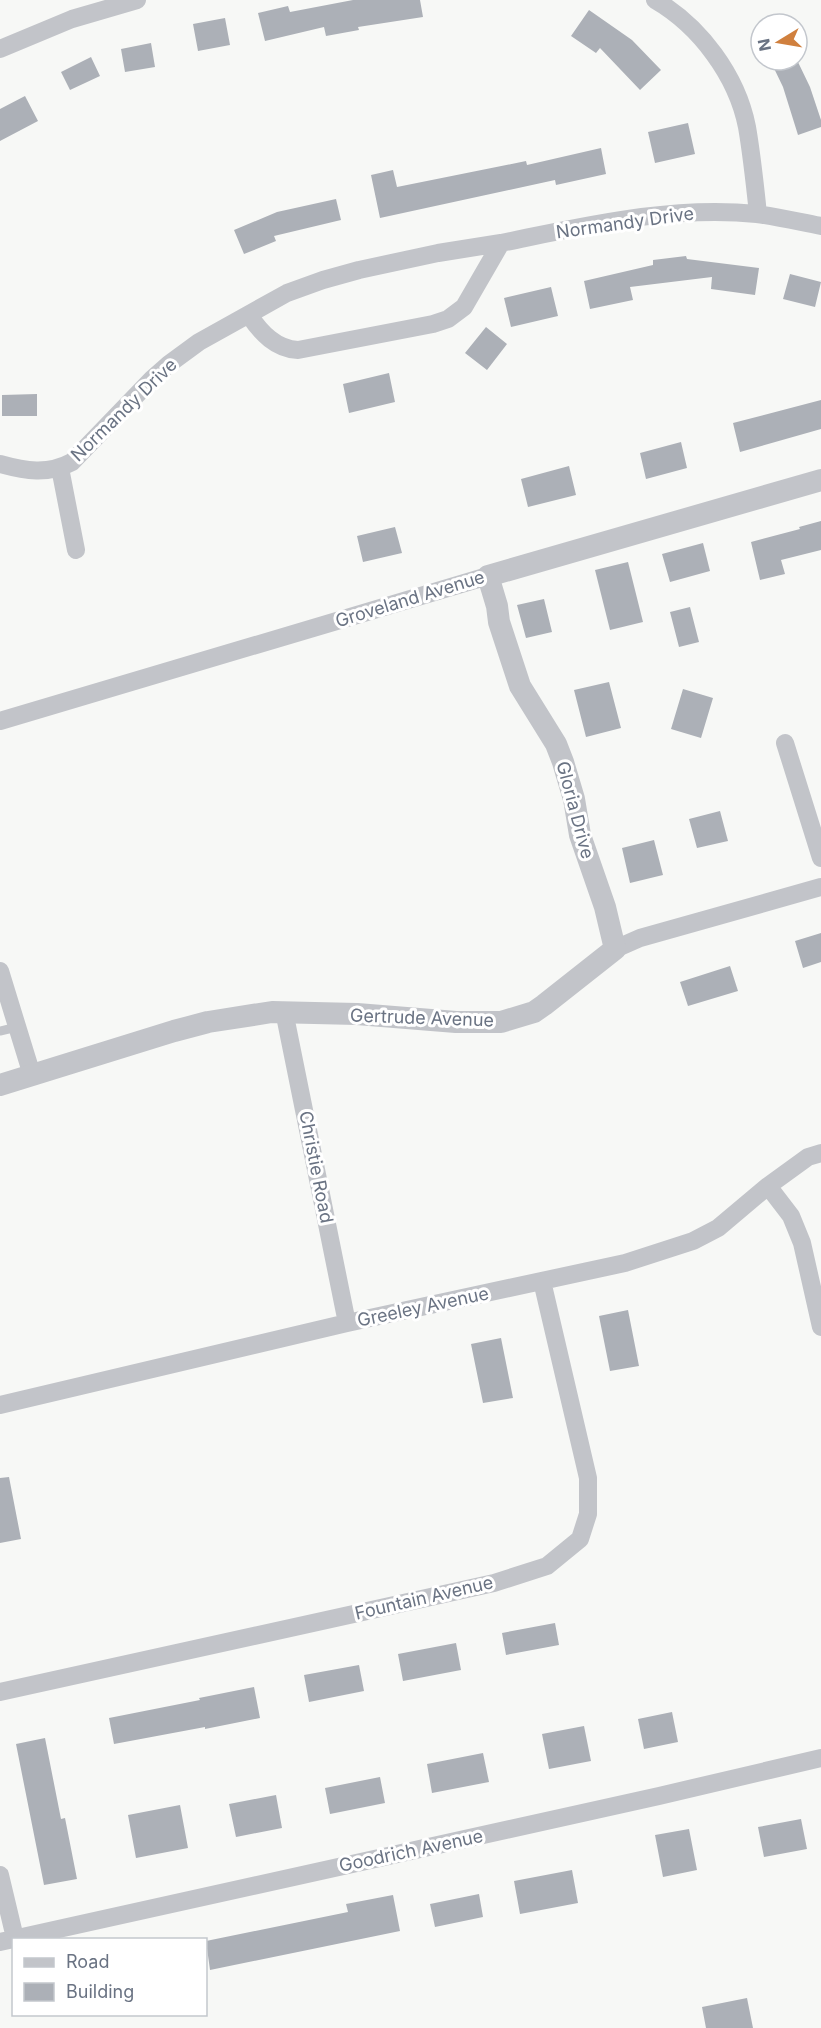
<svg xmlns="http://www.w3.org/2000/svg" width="821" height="2028" font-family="Inter,sans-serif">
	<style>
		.building { fill: #acb0b7 }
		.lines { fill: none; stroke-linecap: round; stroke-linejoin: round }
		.service { stroke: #c2c4c9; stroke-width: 9 }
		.minor { stroke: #c2c4c9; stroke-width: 18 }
		.tertiary { stroke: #c2c4c9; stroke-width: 22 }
		.labels { text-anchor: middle; stroke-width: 6; stroke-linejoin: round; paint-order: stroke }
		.street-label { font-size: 18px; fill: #6a7383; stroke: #fff }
	</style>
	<rect width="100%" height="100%" fill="#f7f8f6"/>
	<path class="building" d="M 353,0 L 420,0 L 423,17 L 358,27 L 359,30 L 326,36 L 324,27 L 265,41 L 258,13 L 288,6 L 290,12 Z
		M 589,10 L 632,40 L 661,70 L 640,90 L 600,48 L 596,53 L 571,36 Z
		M 225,18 L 230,45 L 198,51 L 193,24 Z
		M 151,43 L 155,67 L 125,72 L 121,49 Z
		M 91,57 L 100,76 L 70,90 L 61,72 Z
		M 770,60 L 797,60 L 810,87 L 821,120 L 821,127 L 798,135 L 783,87 Z
		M 25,96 L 38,121 L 0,141 L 0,109 Z
		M 688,123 L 695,154 L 655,163 L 648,132 Z
		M 601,148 L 606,174 L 556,185 L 555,180 L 380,218 L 371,175 L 393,170 L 397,187 L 526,161 L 527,165 Z
		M 336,199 L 341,220 L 274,236 L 276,241 L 244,254 L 234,230 L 277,212 Z
		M 686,256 L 687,259 L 759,268 L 755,295 L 711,289 L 712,277 L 630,287 L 633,300 L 590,309 L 584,281 L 653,265 L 653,260 Z
		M 790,274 L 821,282 L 815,307 L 783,299 Z
		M 551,287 L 558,316 L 511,327 L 504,298 Z
		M 486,327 L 507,344 L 487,370 L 465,353 Z
		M 389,373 L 395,402 L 349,413 L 343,384 Z
		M 37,394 L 37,416 L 2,416 L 2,395 Z
		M 821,400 L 821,429 L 740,452 L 733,423 Z
		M 681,442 L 687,468 L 646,479 L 640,453 Z
		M 569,466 L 576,495 L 528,507 L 521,479 Z
		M 821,521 L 821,550 L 781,560 L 785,574 L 760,580 L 751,542 L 800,529 L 799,527 Z
		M 395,527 L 402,553 L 363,562 L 357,536 Z
		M 703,543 L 710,571 L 670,582 L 662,554 Z
		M 628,562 L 643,622 L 610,630 L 595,570 Z
		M 544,599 L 552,632 L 526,638 L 517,605 Z
		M 690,607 L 699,642 L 679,647 L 670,612 Z
		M 609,682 L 621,728 L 586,737 L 574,690 Z
		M 683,689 L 713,698 L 701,738 L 671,729 Z
		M 720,811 L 728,841 L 697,848 L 689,819 Z
		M 654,840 L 663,875 L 630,883 L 622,848 Z
		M 821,933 L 821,962 L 803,968 L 795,941 Z
		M 730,966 L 738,991 L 688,1006 L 680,982 Z
		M 628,1310 L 639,1366 L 610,1371 L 599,1316 Z
		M 501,1338 L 513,1398 L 483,1403 L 471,1344 Z
		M 9,1477 L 21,1539 L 0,1543 L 0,1478 Z
		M 555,1623 L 559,1645 L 506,1655 L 502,1633 Z
		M 456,1643 L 461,1670 L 403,1681 L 398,1654 Z
		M 359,1665 L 364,1691 L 309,1702 L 304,1675 Z
		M 254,1687 L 260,1718 L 205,1729 L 205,1727 L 114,1744 L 109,1718 L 200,1700 L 199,1698 Z
		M 672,1712 L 678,1742 L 644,1749 L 638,1719 Z
		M 584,1726 L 591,1761 L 549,1769 L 542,1734 Z
		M 45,1738 L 61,1819 L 65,1818 L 77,1879 L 44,1885 L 16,1744 Z
		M 483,1753 L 489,1782 L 432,1793 L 427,1764 Z
		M 380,1777 L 385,1803 L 330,1814 L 325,1788 Z
		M 276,1795 L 282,1828 L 236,1837 L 229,1804 Z
		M 180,1805 L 188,1848 L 136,1858 L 128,1815 Z
		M 801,1819 L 807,1849 L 764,1857 L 758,1827 Z
		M 689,1829 L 697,1870 L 663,1877 L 655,1835 Z
		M 572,1870 L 578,1903 L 520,1914 L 514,1881 Z
		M 479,1894 L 483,1917 L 435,1927 L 430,1904 Z
		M 393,1895 L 400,1931 L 210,1970 L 206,1941 L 348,1912 L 346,1904 Z
		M 747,1998 L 753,2028 L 706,2028 L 702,2007 Z"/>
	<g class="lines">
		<path class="service" d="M 0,1031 L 17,1027"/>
		<path class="minor" d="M 655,0 C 700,26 737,76 747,127 C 752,156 755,185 758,214
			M 0,49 L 72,19 L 137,0
			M 249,315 C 261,333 276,349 298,350 L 433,324 L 448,319 L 464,307 L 501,243 C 585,226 672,205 757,214 C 779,217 800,222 821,226
			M 0,464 C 25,471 48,475 72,462 L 152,379 L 169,364 L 199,342 L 287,293 L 323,280 L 359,270 L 438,253 L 501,243
			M 60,468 L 76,550
			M 0,721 L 488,576
			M 785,743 L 821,858
			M 615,949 L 640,938 L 821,887
			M 0,971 L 32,1075
			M 284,1011 L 347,1323
			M 768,1186 L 791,1216 L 802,1243 L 821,1327
			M 0,1405 L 347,1323 L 625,1263 L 693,1241 L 718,1228 L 768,1186 L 808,1157 L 821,1153
			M 0,1692 L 494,1583 L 547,1566 L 580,1539 L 588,1514 L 588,1478 L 542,1281
			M 0,1875 L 15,1938
			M 0,1942 L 659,1796 L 821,1758"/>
		<path class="tertiary" d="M 0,1085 L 174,1031 L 208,1022 L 272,1012 L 357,1014 L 456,1022 L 501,1022 L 534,1012 L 544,1005 L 615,949 L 605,907 L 580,835 L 574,799 L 563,762 L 556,744 L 520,686 L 499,622 L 497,606 L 488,576 L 821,480"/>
	</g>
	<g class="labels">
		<g class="street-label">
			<text transform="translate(625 223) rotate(-8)" y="6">Normandy Drive</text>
			<text transform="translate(124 410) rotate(-44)" y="6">Normandy Drive</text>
			<text transform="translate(410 599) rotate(-17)" y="6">Groveland Avenue</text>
			<text transform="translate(575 810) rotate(75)" y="6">Gloria Drive</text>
			<text transform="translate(422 1018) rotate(2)" y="6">Gertrude Avenue</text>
			<text transform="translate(316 1167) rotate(79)" y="6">Christie Road</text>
			<text transform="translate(423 1307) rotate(-12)" y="6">Greeley Avenue</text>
			<text transform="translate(424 1598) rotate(-13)" y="6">Fountain Avenue</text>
			<text transform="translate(411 1851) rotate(-12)" y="6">Goodrich Avenue</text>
		</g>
	</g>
	<rect x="12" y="1938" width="195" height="78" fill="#ffffff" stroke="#c3c7cd" stroke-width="1.5"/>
	<rect x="24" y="1958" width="30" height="9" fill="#c2c4c9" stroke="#c3c7cd" stroke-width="1.5"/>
	<text x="66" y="1968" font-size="18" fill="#6a7383">Road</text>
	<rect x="24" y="1983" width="30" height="18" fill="#acb0b7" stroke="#c3c7cd" stroke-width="1.5"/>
	<text x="66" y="1998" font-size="18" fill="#6a7383">Building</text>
	<g transform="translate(779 42) rotate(259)"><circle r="28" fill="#ffffff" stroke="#c3c7cd" stroke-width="1.5"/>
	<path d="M0-4.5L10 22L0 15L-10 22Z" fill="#d0803e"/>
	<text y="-9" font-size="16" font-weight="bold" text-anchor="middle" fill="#6a7383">N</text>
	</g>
</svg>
